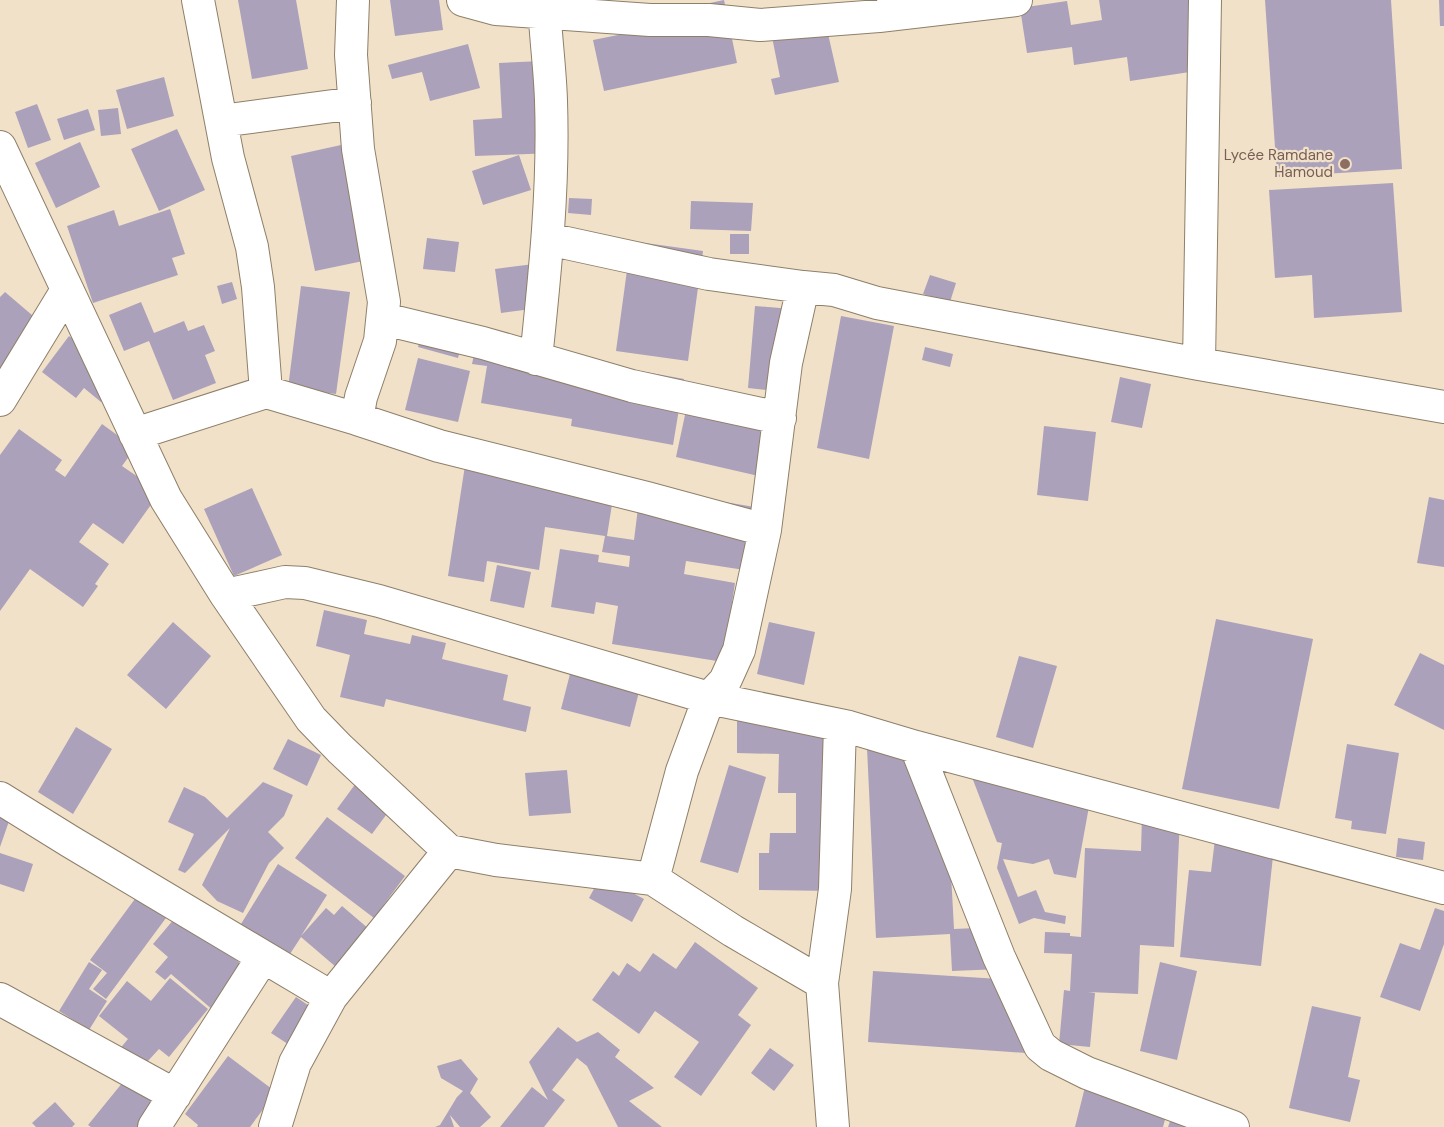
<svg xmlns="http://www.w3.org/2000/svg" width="1444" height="1127" font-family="'DM Sans',sans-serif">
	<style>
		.building { fill: #aba1ba }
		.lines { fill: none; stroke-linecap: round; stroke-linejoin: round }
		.minor-casing { stroke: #8e7f69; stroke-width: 34 }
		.minor { stroke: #fff; stroke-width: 32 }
		.education-dot { fill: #8d6e63; stroke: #f1e1c9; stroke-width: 2 }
		.labels { text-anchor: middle; stroke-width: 4.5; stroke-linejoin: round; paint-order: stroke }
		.education-label { font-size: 15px; fill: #785e54; stroke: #f1e1c9; text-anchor: end }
	</style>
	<rect width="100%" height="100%" fill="#f1e1c9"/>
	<path class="building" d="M 238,0 L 296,0 L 308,69 L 252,79 Z
		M 390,0 L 439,0 L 443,30 L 395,36 Z
		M 724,0 L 737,63 L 604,91 L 593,40 L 623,34 L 618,14 L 659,14 Z
		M 1099,0 L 1208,0 L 1203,70 L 1130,81 L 1127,57 L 1074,65 L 1072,47 L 1027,53 L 1020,8 L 1067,1 L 1071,25 L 1102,20 Z
		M 1265,0 L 1391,0 L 1402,169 L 1277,177 Z
		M 1439,0 L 1444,0 L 1444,26 L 1440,26 Z
		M 826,25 L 839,82 L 775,95 L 771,79 L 780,77 L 772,37 Z
		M 468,44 L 480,88 L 430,101 L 422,72 L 392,79 L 388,65 Z
		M 542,61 L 555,153 L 475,156 L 473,120 L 502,118 L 499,63 Z
		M 164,77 L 174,116 L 127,129 L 116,90 Z
		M 37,104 L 51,140 L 28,148 L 15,112 Z
		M 118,108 L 121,134 L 101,136 L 98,110 Z
		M 88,109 L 95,130 L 64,140 L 57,119 Z
		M 177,129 L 205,190 L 159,211 L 131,149 Z
		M 80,142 L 100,187 L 56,208 L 35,163 Z
		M 341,145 L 368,260 L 315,271 L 291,156 Z
		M 519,155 L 531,190 L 483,205 L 472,171 Z
		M 1393,183 L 1402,312 L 1314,318 L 1312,275 L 1275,278 L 1269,190 Z
		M 569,198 L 592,199 L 591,215 L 568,213 Z
		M 691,201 L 753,203 L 751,231 L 690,229 Z
		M 170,209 L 185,254 L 172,258 L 178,275 L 93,303 L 67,226 L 114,210 L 119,226 Z
		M 730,234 L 749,234 L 749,254 L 730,254 Z
		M 427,238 L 459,242 L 455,272 L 423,269 Z
		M 631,241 L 703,251 L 688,361 L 616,351 Z
		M 542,263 L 547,307 L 501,313 L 495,269 Z
		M 930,275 L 956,283 L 950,302 L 923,294 Z
		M 232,282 L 237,299 L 222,304 L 217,286 Z
		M 301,286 L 350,292 L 336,394 L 288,388 Z
		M 5,292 L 46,327 L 0,381 L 0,297 Z
		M 141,302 L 154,333 L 184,321 L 188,331 L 204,325 L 215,351 L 205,355 L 216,383 L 173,400 L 149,341 L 124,351 L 109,315 Z
		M 755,306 L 792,309 L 785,392 L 748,388 Z
		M 841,316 L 894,326 L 869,459 L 817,448 Z
		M 423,328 L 463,339 L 458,358 L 418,347 Z
		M 69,336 L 103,363 L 119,378 L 101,402 L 84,388 L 76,398 L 42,372 Z
		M 477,341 L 684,379 L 673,445 L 571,426 L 572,419 L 481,403 L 487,366 L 472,364 Z
		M 925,347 L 953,354 L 950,367 L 922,360 Z
		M 418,358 L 470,371 L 458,422 L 405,410 Z
		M 1120,377 L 1151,384 L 1142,428 L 1111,422 Z
		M 688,401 L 775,421 L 763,477 L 676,457 Z
		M 102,424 L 135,448 L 122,466 L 160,492 L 123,544 L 93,523 L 79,542 L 109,564 L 95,584 L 98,586 L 83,607 L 30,569 L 0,611 L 0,455 L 19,429 L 62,460 L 55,470 L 65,477 Z
		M 1044,426 L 1096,432 L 1088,501 L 1037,495 Z
		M 493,446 L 533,452 L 528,481 L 616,479 L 607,536 L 634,540 L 638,508 L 712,500 L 761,508 L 751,571 L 686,561 L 684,574 L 735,583 L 723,662 L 612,644 L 618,606 L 596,602 L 594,614 L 551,607 L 560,549 L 599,555 L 598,562 L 629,567 L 630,556 L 602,552 L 605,536 L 545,527 L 539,570 L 487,561 L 484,582 L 448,576 L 466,459 Z
		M 252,488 L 282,555 L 234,576 L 204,509 Z
		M 1429,497 L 1444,500 L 1444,567 L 1417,563 Z
		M 497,565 L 531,572 L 524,608 L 490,601 Z
		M 324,610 L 367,620 L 364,634 L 410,644 L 412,635 L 446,643 L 442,659 L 508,675 L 503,700 L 531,707 L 526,732 L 386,699 L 384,707 L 340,697 L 350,655 L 316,646 Z
		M 1216,619 L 1313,639 L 1279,809 L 1182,789 Z
		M 173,622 L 211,656 L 166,709 L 127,675 Z
		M 769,622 L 815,632 L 804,685 L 757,674 Z
		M 1420,653 L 1444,665 L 1444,730 L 1394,705 Z
		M 1019,656 L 1057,666 L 1033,748 L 996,737 Z
		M 571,670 L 640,688 L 630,727 L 561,709 Z
		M 737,717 L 836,718 L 835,891 L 759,890 L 759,853 L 769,853 L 770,833 L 796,833 L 796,793 L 778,793 L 779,754 L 737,753 Z
		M 76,727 L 112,749 L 73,814 L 38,792 Z
		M 288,739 L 321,755 L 307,786 L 273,769 Z
		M 1347,744 L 1399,753 L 1386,834 L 1351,829 L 1352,821 L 1335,818 Z
		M 932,745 L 951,874 L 954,929 L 998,927 L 1001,969 L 952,971 L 950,934 L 876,938 L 867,748 Z
		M 729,765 L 766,777 L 738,873 L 700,862 Z
		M 968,767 L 1092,790 L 1076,878 L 1054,874 L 1049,859 L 1033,864 L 1003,859 L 1018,897 L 1036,890 L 1045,912 L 1066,916 L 1065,924 L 1034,918 L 1019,924 L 997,868 L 1002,843 L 997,842 Z
		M 567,770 L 571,813 L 529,816 L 525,773 Z
		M 384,773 L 406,788 L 372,834 L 337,809 L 362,775 Z
		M 263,782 L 293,795 L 284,816 L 268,832 L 284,848 L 269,863 L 243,913 L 217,901 L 202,885 L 230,828 L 185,873 L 178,870 L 194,834 L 168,822 L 184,787 L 205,797 L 227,818 Z
		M 0,800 L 15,804 L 0,847 Z
		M 1142,816 L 1180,818 L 1174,947 L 1140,945 L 1138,994 L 1088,992 L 1095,993 L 1090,1047 L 1059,1044 L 1064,990 L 1070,991 L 1072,954 L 1044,953 L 1045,932 L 1070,933 L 1070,936 L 1081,937 L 1085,848 L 1141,851 Z
		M 327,817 L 405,876 L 374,918 L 295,858 Z
		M 1216,831 L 1275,838 L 1261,966 L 1180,957 L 1189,870 L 1211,872 Z
		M 1398,838 L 1425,842 L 1423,860 L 1396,857 Z
		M 0,853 L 33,864 L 24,892 L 0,884 Z
		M 278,864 L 327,895 L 301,936 L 326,908 L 334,915 L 342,906 L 376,935 L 343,973 L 301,937 L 290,954 L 241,924 Z
		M 154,873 L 183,895 L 106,999 L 93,989 L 107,973 L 90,960 Z
		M 601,876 L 644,899 L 632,922 L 589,898 Z
		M 1435,908 L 1444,911 L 1444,944 L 1420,1011 L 1380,997 L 1400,943 L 1420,950 Z
		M 180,912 L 248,970 L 214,1011 L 171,974 L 165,980 L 155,972 L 168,957 L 153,944 Z
		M 695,942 L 758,988 L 738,1015 L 751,1025 L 701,1096 L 674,1077 L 699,1042 L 655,1011 L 639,1034 L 592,1000 L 613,971 L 619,976 L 627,963 L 640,972 L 653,953 L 676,969 Z
		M 89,962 L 102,970 L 89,989 L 107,1001 L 89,1030 L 59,1011 Z
		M 1160,962 L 1197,971 L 1177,1060 L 1140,1051 Z
		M 873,971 L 1015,980 L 1040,1054 L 868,1042 Z
		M 170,978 L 208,1009 L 169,1057 L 159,1049 L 147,1062 L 177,1087 L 145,1127 L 91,1127 L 88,1125 L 136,1066 L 118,1051 L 128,1039 L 99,1016 L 127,981 L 151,1001 Z
		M 296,997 L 318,1012 L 294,1048 L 271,1033 Z
		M 1312,1006 L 1361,1017 L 1348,1077 L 1360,1080 L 1350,1122 L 1289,1108 Z
		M 558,1027 L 577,1042 L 598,1032 L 620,1050 L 615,1057 L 654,1088 L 629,1101 L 662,1127 L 618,1127 L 587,1066 L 577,1058 L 552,1090 L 565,1100 L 544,1127 L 500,1127 L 532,1087 L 548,1100 L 529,1062 Z
		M 770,1048 L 794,1065 L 774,1091 L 751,1073 Z
		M 228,1056 L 276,1092 L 250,1127 L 197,1127 L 198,1125 L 185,1114 Z
		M 461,1059 L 478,1079 L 470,1093 L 491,1117 L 480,1127 L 460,1127 L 450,1115 L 454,1127 L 435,1127 L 440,1125 L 457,1097 L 463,1091 L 441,1078 L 437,1066 Z
		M 1086,1083 L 1169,1105 L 1163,1127 L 1075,1127 Z
		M 55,1102 L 75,1124 L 72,1127 L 36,1127 L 32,1123 Z
		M 1173,1113 L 1213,1127 L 1168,1127 Z"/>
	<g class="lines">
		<defs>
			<path id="minor" d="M 198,0 L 228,158 L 252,247 L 258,287 L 266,392
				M 353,0 L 351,55 L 358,149 L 384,302 L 380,341 L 361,397 L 357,419
				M 463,0 L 496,9 L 650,20 L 709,20 L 760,25 L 879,16 L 1016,0
				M 221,121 L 355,103
				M 0,147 L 166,499 L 226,595 L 311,719 L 340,749 L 449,851 L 496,860 L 653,879 L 733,931 L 822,983 L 833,1127
				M 548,239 L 709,274 L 803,287
				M 384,319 L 483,343 L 632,386 L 780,418
				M 536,359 C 545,273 554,187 551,101 C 550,67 545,34 544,0
				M 1199,364 L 1205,0
				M 0,400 L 67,290
				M 135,434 L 266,392 L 357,419 L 439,446 L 647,498 L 765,530
				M 226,595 L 285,582 L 305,583 L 379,601 L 709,698 L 849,727 L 916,747 L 1444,888
				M 916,747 L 999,957 L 1040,1046 L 1051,1055 L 1087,1073 L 1233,1127
				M 0,798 L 71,842 L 331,997
				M 653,879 L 682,771 L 709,698 L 725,681 L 739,650 L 765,530 L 786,363 L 803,287 L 834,290 L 877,303 L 1199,364 L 1444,407
				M 822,983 L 835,889 L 840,726
				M 0,999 L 175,1095
				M 154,1127 L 263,957
				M 275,1127 L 295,1063 L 331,997 L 449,851"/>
		</defs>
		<use href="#minor" class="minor-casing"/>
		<use href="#minor" class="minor"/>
	</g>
	<circle class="education-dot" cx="1345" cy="164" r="6"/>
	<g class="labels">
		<g class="education-label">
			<text x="1333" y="160">Lycée Ramdane<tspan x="1333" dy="17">Hamoud</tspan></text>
		</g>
	</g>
</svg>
